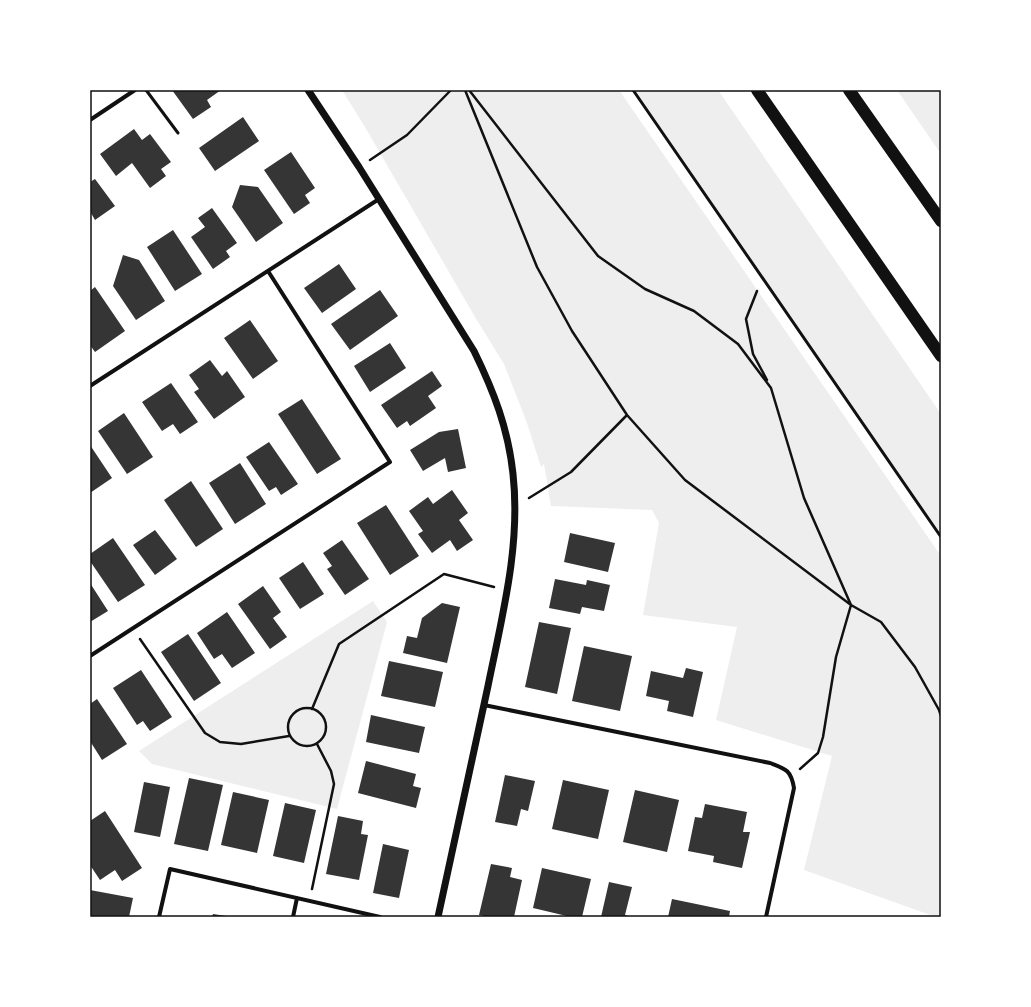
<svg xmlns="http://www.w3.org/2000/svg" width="1031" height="1007" font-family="'Roboto Condensed',sans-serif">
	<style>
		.green { fill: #eee }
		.building { fill: #353535 }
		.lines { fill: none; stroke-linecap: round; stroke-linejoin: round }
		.path { stroke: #111; stroke-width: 2.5 }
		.service { stroke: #111; stroke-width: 3 }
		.minor { stroke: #111; stroke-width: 4 }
		.tertiary { stroke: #111; stroke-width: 7 }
		.motorway { stroke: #111; stroke-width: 12 }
		.neatline { fill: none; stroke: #111; stroke-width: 1.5 }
	</style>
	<rect width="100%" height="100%" fill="#fff"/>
	<path class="green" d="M 342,90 L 619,90 L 941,556 L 941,917 L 936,917 L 804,870 L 832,756 L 716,720 L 737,627 L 643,615 L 659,523 L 652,510 L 551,506 L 544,464 L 541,467 L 527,423 L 504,364 L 475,317 L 365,127 Z
		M 633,90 L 718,90 L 941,414 L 941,536 Z
		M 897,90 L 941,90 L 941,154 Z
		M 373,601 L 387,622 L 337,809 L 152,764 L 139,751 Z"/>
	<path class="building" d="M 172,90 L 221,90 L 207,100 L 211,107 L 193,119 Z
		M 243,117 L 259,141 L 215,171 L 199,148 Z
		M 134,129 L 142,140 L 150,134 L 171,162 L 161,169 L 166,176 L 150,188 L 132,163 L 116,176 L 100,154 Z
		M 291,152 L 315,188 L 305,195 L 310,203 L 294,214 L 264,170 Z
		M 95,179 L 115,206 L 95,220 L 91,213 L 90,214 L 90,182 Z
		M 240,185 L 258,187 L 283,223 L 256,242 L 232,207 Z
		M 212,208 L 237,243 L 226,251 L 230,257 L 213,269 L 191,237 L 205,227 L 198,218 Z
		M 173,230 L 202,274 L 175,291 L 147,247 Z
		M 123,255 L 139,260 L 165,301 L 136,320 L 113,286 Z
		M 339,264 L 356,289 L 322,313 L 304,288 Z
		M 95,287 L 125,331 L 95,352 L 90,345 L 90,291 Z
		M 380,290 L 398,316 L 350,350 L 331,324 Z
		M 250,320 L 278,361 L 253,379 L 224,338 Z
		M 390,343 L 406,368 L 370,392 L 354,366 Z
		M 210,360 L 222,376 L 227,371 L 245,397 L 214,419 L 194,392 L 199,389 L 189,375 Z
		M 432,371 L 442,386 L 428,396 L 436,408 L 410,426 L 407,421 L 397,428 L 381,405 Z
		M 171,383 L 198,422 L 180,434 L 173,424 L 162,431 L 142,402 Z
		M 302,399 L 341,459 L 317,474 L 278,414 Z
		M 124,413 L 153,457 L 127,474 L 98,431 Z
		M 458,429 L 466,468 L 448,472 L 445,458 L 423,471 L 410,450 L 439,432 Z
		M 269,442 L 298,484 L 281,495 L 276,487 L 269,491 L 246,457 Z
		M 90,445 L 112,478 L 90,493 Z
		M 240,463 L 266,504 L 235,524 L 209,483 Z
		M 191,481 L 223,529 L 196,547 L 164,500 Z
		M 452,490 L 468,513 L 459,520 L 473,540 L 457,551 L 450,540 L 432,553 L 418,534 L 423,531 L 409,511 L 428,497 L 433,504 Z
		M 386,505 L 419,556 L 390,575 L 357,523 Z
		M 155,530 L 177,559 L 155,575 L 133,545 Z
		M 570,533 L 615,543 L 608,572 L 564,562 Z
		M 113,538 L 145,585 L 118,602 L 90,561 L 90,554 Z
		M 342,540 L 369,579 L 345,595 L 327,569 L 332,566 L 323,553 Z
		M 303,562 L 324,594 L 300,609 L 279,578 Z
		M 555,579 L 586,585 L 587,580 L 610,585 L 604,611 L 582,607 L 580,614 L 549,608 Z
		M 90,583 L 108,611 L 90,622 Z
		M 263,586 L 281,612 L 273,618 L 287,637 L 270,649 L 238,604 Z
		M 442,603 L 460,607 L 447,663 L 403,653 L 407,636 L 417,638 L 422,618 Z
		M 227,612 L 255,653 L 232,668 L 222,654 L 214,659 L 197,633 Z
		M 539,622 L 571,628 L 557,694 L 525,687 Z
		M 188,634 L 221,683 L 194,701 L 161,652 Z
		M 584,646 L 632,656 L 620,711 L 572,701 Z
		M 389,661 L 443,672 L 435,707 L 381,696 Z
		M 686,668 L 703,672 L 693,717 L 667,711 L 669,701 L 646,696 L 651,671 L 683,678 Z
		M 141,670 L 172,717 L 150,731 L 143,721 L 137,725 L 113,688 Z
		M 97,699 L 127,744 L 102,760 L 90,741 L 90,704 Z
		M 371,715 L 425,727 L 419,753 L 366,742 Z
		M 366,761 L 416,774 L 413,786 L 421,788 L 416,808 L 358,793 Z
		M 505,775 L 535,781 L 528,811 L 521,809 L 517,826 L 495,822 Z
		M 189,778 L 223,785 L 208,851 L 174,844 Z
		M 563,780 L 609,790 L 598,839 L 552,829 Z
		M 144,782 L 170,787 L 160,837 L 134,832 Z
		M 635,790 L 679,800 L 667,852 L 623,842 Z
		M 233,792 L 269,800 L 257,853 L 221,845 Z
		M 285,803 L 316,810 L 304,863 L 273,856 Z
		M 705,804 L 747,812 L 743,832 L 750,832 L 742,868 L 713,862 L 714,856 L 688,851 L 695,817 L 702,818 Z
		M 105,811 L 142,868 L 122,881 L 115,870 L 100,880 L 90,865 L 90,821 Z
		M 338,816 L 363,821 L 361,834 L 368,835 L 359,880 L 326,874 Z
		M 383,844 L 409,850 L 399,898 L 373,893 Z
		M 491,864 L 512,868 L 510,877 L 522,880 L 514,917 L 489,917 L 479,915 Z
		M 542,868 L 591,879 L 582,917 L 571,917 L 533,908 Z
		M 609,882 L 632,887 L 625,915 L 632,917 L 601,917 Z
		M 90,890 L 133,898 L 129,917 L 90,917 Z
		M 672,899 L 730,911 L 729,917 L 668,917 Z
		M 213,914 L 226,916 L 225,917 L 212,917 Z"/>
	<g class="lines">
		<path class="path" d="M 465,90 L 537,267 L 572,331 L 627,415 L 685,480 L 851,605 L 836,657 L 823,737 L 818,753 L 800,769
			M 469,90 L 598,256 L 645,289 L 694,311 L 738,344 L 771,388 L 804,498 L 851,605 L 881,622 L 915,667 L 939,710 L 941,716
			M 370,160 L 407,135 L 451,90
			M 757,291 L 746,319 L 753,354 L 767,380
			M 529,498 L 571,472 L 627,415
			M 140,639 L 205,733 L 220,742 L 241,744 L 289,736
			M288 727a19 19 0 1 1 38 0a19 19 0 1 1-38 0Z
			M 312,709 L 339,644 L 444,574 L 494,587
			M 312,889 L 334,784 L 331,771 L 317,744"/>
		<path class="service" d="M 146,90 L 178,133
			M 633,90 L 941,537"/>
		<path class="minor" d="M 90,120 L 135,90
			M 90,386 L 379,199
			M 90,656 L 390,462 L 268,271
			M 484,705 L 770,763 C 786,769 791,770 794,788 L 766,917
			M 159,917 L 170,869 L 380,917
			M 293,917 L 297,898"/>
		<path class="tertiary" d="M 308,90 L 359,167 L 474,351 C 494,392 508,428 513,474 C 521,545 502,617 488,686 C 472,763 455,840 438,917"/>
		<path class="motorway" d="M 757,90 L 941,356
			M 849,90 L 941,221"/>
	</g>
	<rect width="1031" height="1007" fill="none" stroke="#ffffff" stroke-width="182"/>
	<rect x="91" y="91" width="849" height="825" class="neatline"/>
</svg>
